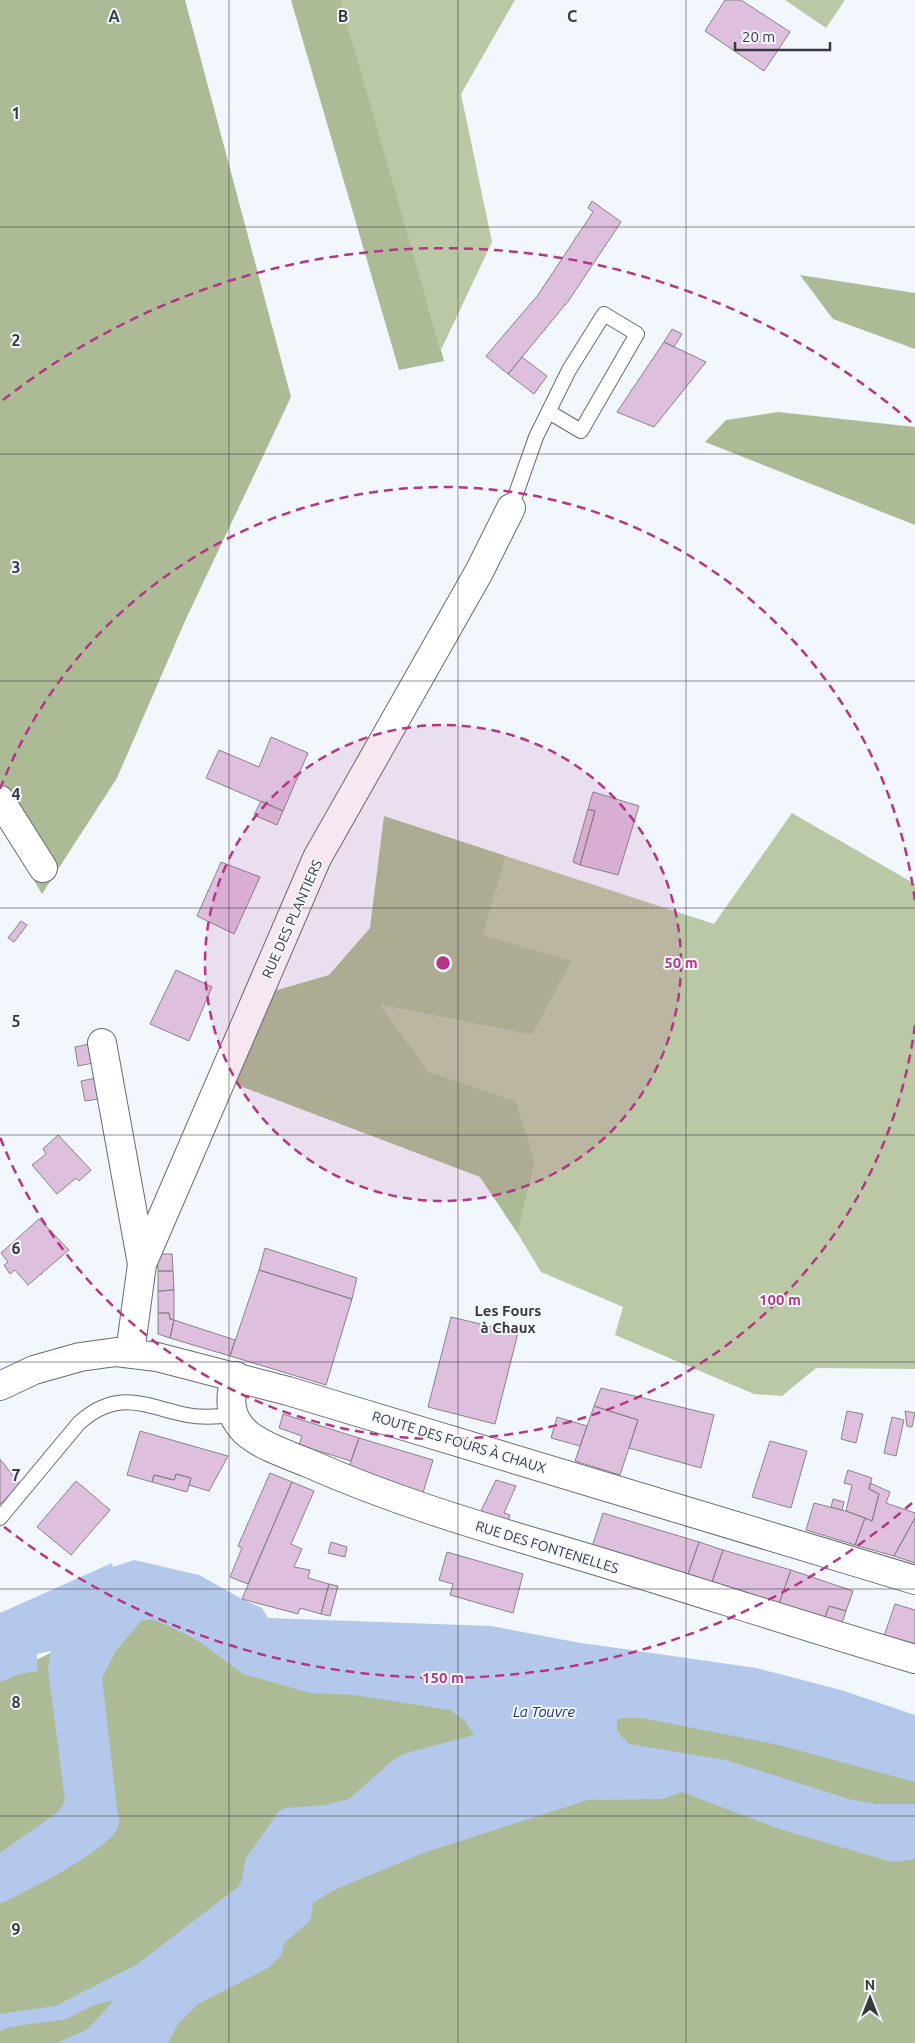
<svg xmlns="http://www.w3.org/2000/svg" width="915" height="2043" font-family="Ubuntu,sans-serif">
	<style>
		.green { fill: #bbc8a6 }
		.forest { fill: #acbb95 }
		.water { fill: #b4c8eb }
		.building { fill: #debfde; stroke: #888388 }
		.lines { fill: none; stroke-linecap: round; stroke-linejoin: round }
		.lane-casing { stroke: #686b71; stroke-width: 16 }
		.street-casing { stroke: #686b71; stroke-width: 30 }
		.secondary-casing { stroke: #686b71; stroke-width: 30 }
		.lane { stroke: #fff; stroke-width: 14 }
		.street { stroke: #fff; stroke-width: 28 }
		.secondary { stroke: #fff; stroke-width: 28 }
		.grid { fill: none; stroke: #38393c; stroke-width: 1; stroke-opacity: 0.55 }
		.ring { fill: none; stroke: #b43684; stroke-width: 2.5; stroke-dasharray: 9 6 }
		.labels { text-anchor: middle; stroke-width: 4; stroke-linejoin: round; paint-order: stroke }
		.street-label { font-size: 14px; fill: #38393c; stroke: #f2f6fd }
		.neighbourhood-label { font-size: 15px; font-weight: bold; fill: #38393c; stroke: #f2f6fd }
		.water-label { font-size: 15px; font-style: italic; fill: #1f3663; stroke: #f2f6fd }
		.grid-label { font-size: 16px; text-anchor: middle; font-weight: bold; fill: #38393c; stroke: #f2f6fd; stroke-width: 4; stroke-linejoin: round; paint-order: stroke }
		.centre { fill: #b43684; stroke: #f2f6fd; stroke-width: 2.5 }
		.ring-label { font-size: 15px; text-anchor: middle; font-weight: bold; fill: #b43684; stroke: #f2f6fd; stroke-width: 4; stroke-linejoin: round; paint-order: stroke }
	</style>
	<rect width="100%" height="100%" fill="#f2f6fd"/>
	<path class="green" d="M 338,0 L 515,0 L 461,94 L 492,242 L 441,350 Z
		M 785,0 L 845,0 L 826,28 Z
		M 792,813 L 915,884 L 915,1369 L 816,1368 L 782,1396 L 754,1394 L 615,1335 L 623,1307 L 541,1272 L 518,1234 L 535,1161 L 516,1101 L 428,1071 L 381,1005 L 532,1035 L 483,935 L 506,856 L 714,924 Z"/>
	<path class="forest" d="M 0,0 L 185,0 L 291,397 L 185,621 L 117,778 L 42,894 L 0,823 Z
		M 291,0 L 340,0 L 444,361 L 399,370 Z
		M 800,275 L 915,293 L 915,349 L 833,319 Z
		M 778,412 L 915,427 L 915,525 L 705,442 L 726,420 Z
		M 384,816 L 506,856 L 483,935 L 571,961 L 532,1035 L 381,1005 L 428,1071 L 516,1101 L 535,1161 L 518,1234 L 480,1177 L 232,1083 L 274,991 L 329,975 L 370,928 Z
		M 147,1605 L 915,1759 L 915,2043 L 0,2043 L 0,1678 Z"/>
	<path class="water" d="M 134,1560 L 199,1575 L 242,1599 L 262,1608 L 268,1618 L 491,1626 L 575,1642 L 756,1668 L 841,1690 L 915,1715 L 915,1782 L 779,1745 L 642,1718 L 620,1718 L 617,1721 L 617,1731 L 629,1744 L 726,1760 L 849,1799 L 877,1804 L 915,1804 L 915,1859 L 892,1862 L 779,1829 L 682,1792 L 663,1799 L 588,1800 L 423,1853 L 332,1891 L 313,1903 L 311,1920 L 284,1943 L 281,1956 L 268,1968 L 198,2004 L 178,2024 L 168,2043 L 57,2043 L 88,2029 L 114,2000 L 94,2005 L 66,2019 L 10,2027 L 0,2031 L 0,2014 L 55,2006 L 136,1965 L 238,1887 L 241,1882 L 246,1858 L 279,1811 L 285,1808 L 324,1805 L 349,1799 L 393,1760 L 403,1754 L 474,1735 L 464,1720 L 450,1710 L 354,1695 L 310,1693 L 243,1674 L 200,1642 L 175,1629 L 152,1619 L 141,1621 L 115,1652 L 102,1678 L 117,1808 C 118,1814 121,1820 118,1827 C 110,1850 25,1892 0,1904 L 0,1853 L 59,1811 L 65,1800 L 48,1669 L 51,1651 L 37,1654 L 37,1671 L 20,1674 L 0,1682 L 0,1613 L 112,1563 L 113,1567 Z"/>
	<path class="building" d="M 725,0 L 741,0 L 790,32 L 764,71 L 705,31 Z
		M 592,201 L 621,222 L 569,300 L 508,374 L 486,356 L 538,295 L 593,212 L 588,208 Z
		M 672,329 L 682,334 L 674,347 L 664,342 Z
		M 664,342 L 706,362 L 654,427 L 617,412 Z
		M 522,357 L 547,376 L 534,394 L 508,374 Z
		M 271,737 L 308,753 L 283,811 L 206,778 L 219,750 L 259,767 Z
		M 593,792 L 639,806 L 618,875 L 580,865 L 595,811 L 588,809 Z
		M 261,801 L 283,811 L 277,825 L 254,815 Z
		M 588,809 L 595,811 L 580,865 L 573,862 Z
		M 221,862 L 260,877 L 234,934 L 197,916 Z
		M 21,921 L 27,925 L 14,942 L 8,938 Z
		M 176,970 L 212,987 L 189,1041 L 150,1024 Z
		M 89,1044 L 93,1063 L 78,1066 L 75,1047 Z
		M 96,1078 L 99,1099 L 85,1101 L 81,1081 Z
		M 58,1135 L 91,1170 L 79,1181 L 76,1178 L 57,1194 L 32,1165 L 46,1154 L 43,1149 Z
		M 39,1219 L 69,1250 L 28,1285 L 15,1270 L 10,1274 L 4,1265 L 8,1262 L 1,1253 Z
		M 265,1248 L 357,1278 L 352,1299 L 259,1270 Z
		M 157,1254 L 172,1254 L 173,1271 L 158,1271 Z
		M 259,1270 L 352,1299 L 326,1385 L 230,1356 Z
		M 158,1271 L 173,1271 L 174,1290 L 158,1291 Z
		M 174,1290 L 174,1320 L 170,1319 L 169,1313 L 158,1313 L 158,1291 Z
		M 158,1313 L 169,1313 L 170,1319 L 174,1320 L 170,1338 L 158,1334 Z
		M 451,1317 L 518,1333 L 495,1424 L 428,1407 Z
		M 174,1320 L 235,1340 L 230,1356 L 170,1338 Z
		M 601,1388 L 714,1415 L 701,1468 L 629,1448 L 638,1420 L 594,1406 Z
		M 594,1406 L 638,1420 L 620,1475 L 575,1461 Z
		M 847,1411 L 863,1414 L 856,1443 L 841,1439 Z
		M 905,1411 L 915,1413 L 912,1427 L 907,1426 Z
		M 283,1414 L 359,1438 L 351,1461 L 299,1445 L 302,1436 L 279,1428 Z
		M 557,1417 L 587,1426 L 580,1446 L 551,1438 Z
		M 892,1417 L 904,1420 L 896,1456 L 884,1453 Z
		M 140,1431 L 228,1456 L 209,1491 L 189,1485 L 191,1478 L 176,1474 L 174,1480 L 154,1475 L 152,1482 L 127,1475 Z
		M 359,1438 L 433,1460 L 422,1496 L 348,1470 Z
		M 770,1441 L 807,1451 L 791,1508 L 752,1497 Z
		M 0,1459 L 21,1486 L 0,1504 Z
		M 848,1470 L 872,1478 L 869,1489 L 879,1494 L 872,1521 L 846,1511 L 852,1485 L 844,1483 Z
		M 270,1473 L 292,1482 L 248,1584 L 230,1577 L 242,1548 L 238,1546 Z
		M 176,1474 L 191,1478 L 187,1492 L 152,1482 L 154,1475 L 174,1480 Z
		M 496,1480 L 516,1486 L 504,1513 L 510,1515 L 507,1524 L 479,1515 Z
		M 76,1481 L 110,1510 L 71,1555 L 37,1527 Z
		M 292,1482 L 314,1491 L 291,1544 L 302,1549 L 294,1567 L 310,1570 L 308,1578 L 329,1584 L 321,1614 L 300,1608 L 298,1614 L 242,1599 Z
		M 870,1483 L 890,1492 L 886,1503 L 915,1513 L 915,1518 L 894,1556 L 855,1545 L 865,1518 L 872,1521 L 879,1494 L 869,1489 Z
		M 833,1499 L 844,1502 L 842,1510 L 831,1507 Z
		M 814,1503 L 846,1511 L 865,1518 L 855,1545 L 806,1530 Z
		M 603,1513 L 699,1542 L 686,1580 L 591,1550 Z
		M 915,1518 L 915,1563 L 894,1556 Z
		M 331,1542 L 347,1547 L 345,1557 L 328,1553 Z
		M 699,1542 L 723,1550 L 710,1588 L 686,1580 Z
		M 723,1550 L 791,1570 L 777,1609 L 710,1588 Z
		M 447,1552 L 523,1574 L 513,1613 L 450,1595 L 453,1584 L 439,1580 Z
		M 791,1570 L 853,1591 L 846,1611 L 829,1606 L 823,1623 L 777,1609 Z
		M 329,1584 L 338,1586 L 330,1616 L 321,1614 Z
		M 895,1604 L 915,1610 L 915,1648 L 883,1639 Z
		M 829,1606 L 846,1611 L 840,1629 L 823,1623 Z"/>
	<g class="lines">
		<defs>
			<path id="lane" d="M 511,508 L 536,437 L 569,370 L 604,314 L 637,334 L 581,431 L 549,412
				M 0,1518 L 79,1423 C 118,1388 144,1406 187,1415 C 203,1418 217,1417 233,1415"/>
			<path id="street" d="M 0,800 L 43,868
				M 102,1043 L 142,1264
				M 130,1353 L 142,1264 L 317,858 L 479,572 L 511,508
				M 236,1376 C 228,1399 229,1419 249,1435 C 266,1448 289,1455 308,1463 C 389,1499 472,1524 557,1549 C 676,1584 795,1624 915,1659"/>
			<path id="secondary" d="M 0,1386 L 34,1370 L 80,1357 L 116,1352 L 157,1357 L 288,1391 L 915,1580"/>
		</defs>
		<use href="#lane" class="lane-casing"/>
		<use href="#street" class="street-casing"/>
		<use href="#secondary" class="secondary-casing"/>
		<use href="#lane" class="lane"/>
		<use href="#street" class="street"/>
		<use href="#secondary" class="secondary"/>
	</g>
	<path class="grid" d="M 229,0 L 229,2043M 458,0 L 458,2043M 686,0 L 686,2043M 0,227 L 915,227M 0,454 L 915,454M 0,681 L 915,681M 0,908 L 915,908M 0,1135 L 915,1135M 0,1362 L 915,1362M 0,1589 L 915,1589M 0,1816 L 915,1816"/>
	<circle cx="443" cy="963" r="238" fill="#b43684" fill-opacity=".12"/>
	<g class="ring">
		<circle cx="443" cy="963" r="238"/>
		<path d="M915 1025A476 476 0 0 1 0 1137M0 789A476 476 0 0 1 915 901"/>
		<path d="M912 1503A715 715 0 0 1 3 1526M3 400A715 715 0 0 1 912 423"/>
	</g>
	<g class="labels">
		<g class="street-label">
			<text transform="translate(292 919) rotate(-66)" y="5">RUE DES PLANTIERS</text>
			<text transform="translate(459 1442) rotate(17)" y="5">ROUTE DES FOURS À CHAUX</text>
			<text transform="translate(547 1547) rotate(17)" y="5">RUE DES FONTENELLES</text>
		</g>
		<g class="neighbourhood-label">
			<text x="508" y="1316">Les Fours<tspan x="508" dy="17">à Chaux</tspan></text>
		</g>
		<g class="water-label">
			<text x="544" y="1717">La Touvre</text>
		</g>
	</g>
	<g class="grid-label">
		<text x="114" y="22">A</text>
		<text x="343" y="22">B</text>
		<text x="572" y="22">C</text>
		<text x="16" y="119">1</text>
		<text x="16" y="346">2</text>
		<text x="16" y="573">3</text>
		<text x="16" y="800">4</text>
		<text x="16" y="1027">5</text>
		<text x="16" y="1254">6</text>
		<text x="16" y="1481">7</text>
		<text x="16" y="1708">8</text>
		<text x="16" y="1935">9</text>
	</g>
	<circle cx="443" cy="963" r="8" class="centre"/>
	<g class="ring-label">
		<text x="681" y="968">50 m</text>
		<text x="780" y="1305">100 m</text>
		<text x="443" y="1683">150 m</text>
	</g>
	<g transform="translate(870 1998)" stroke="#f2f6fd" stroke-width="4" paint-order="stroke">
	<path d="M0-4L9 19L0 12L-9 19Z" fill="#38393c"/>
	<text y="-8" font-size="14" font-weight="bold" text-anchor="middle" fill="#38393c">N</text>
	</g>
	<path d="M735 42v8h95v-8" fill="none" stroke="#38393c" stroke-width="2.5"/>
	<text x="742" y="42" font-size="15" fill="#38393c" stroke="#f2f6fd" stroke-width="4" paint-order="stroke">20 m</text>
</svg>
